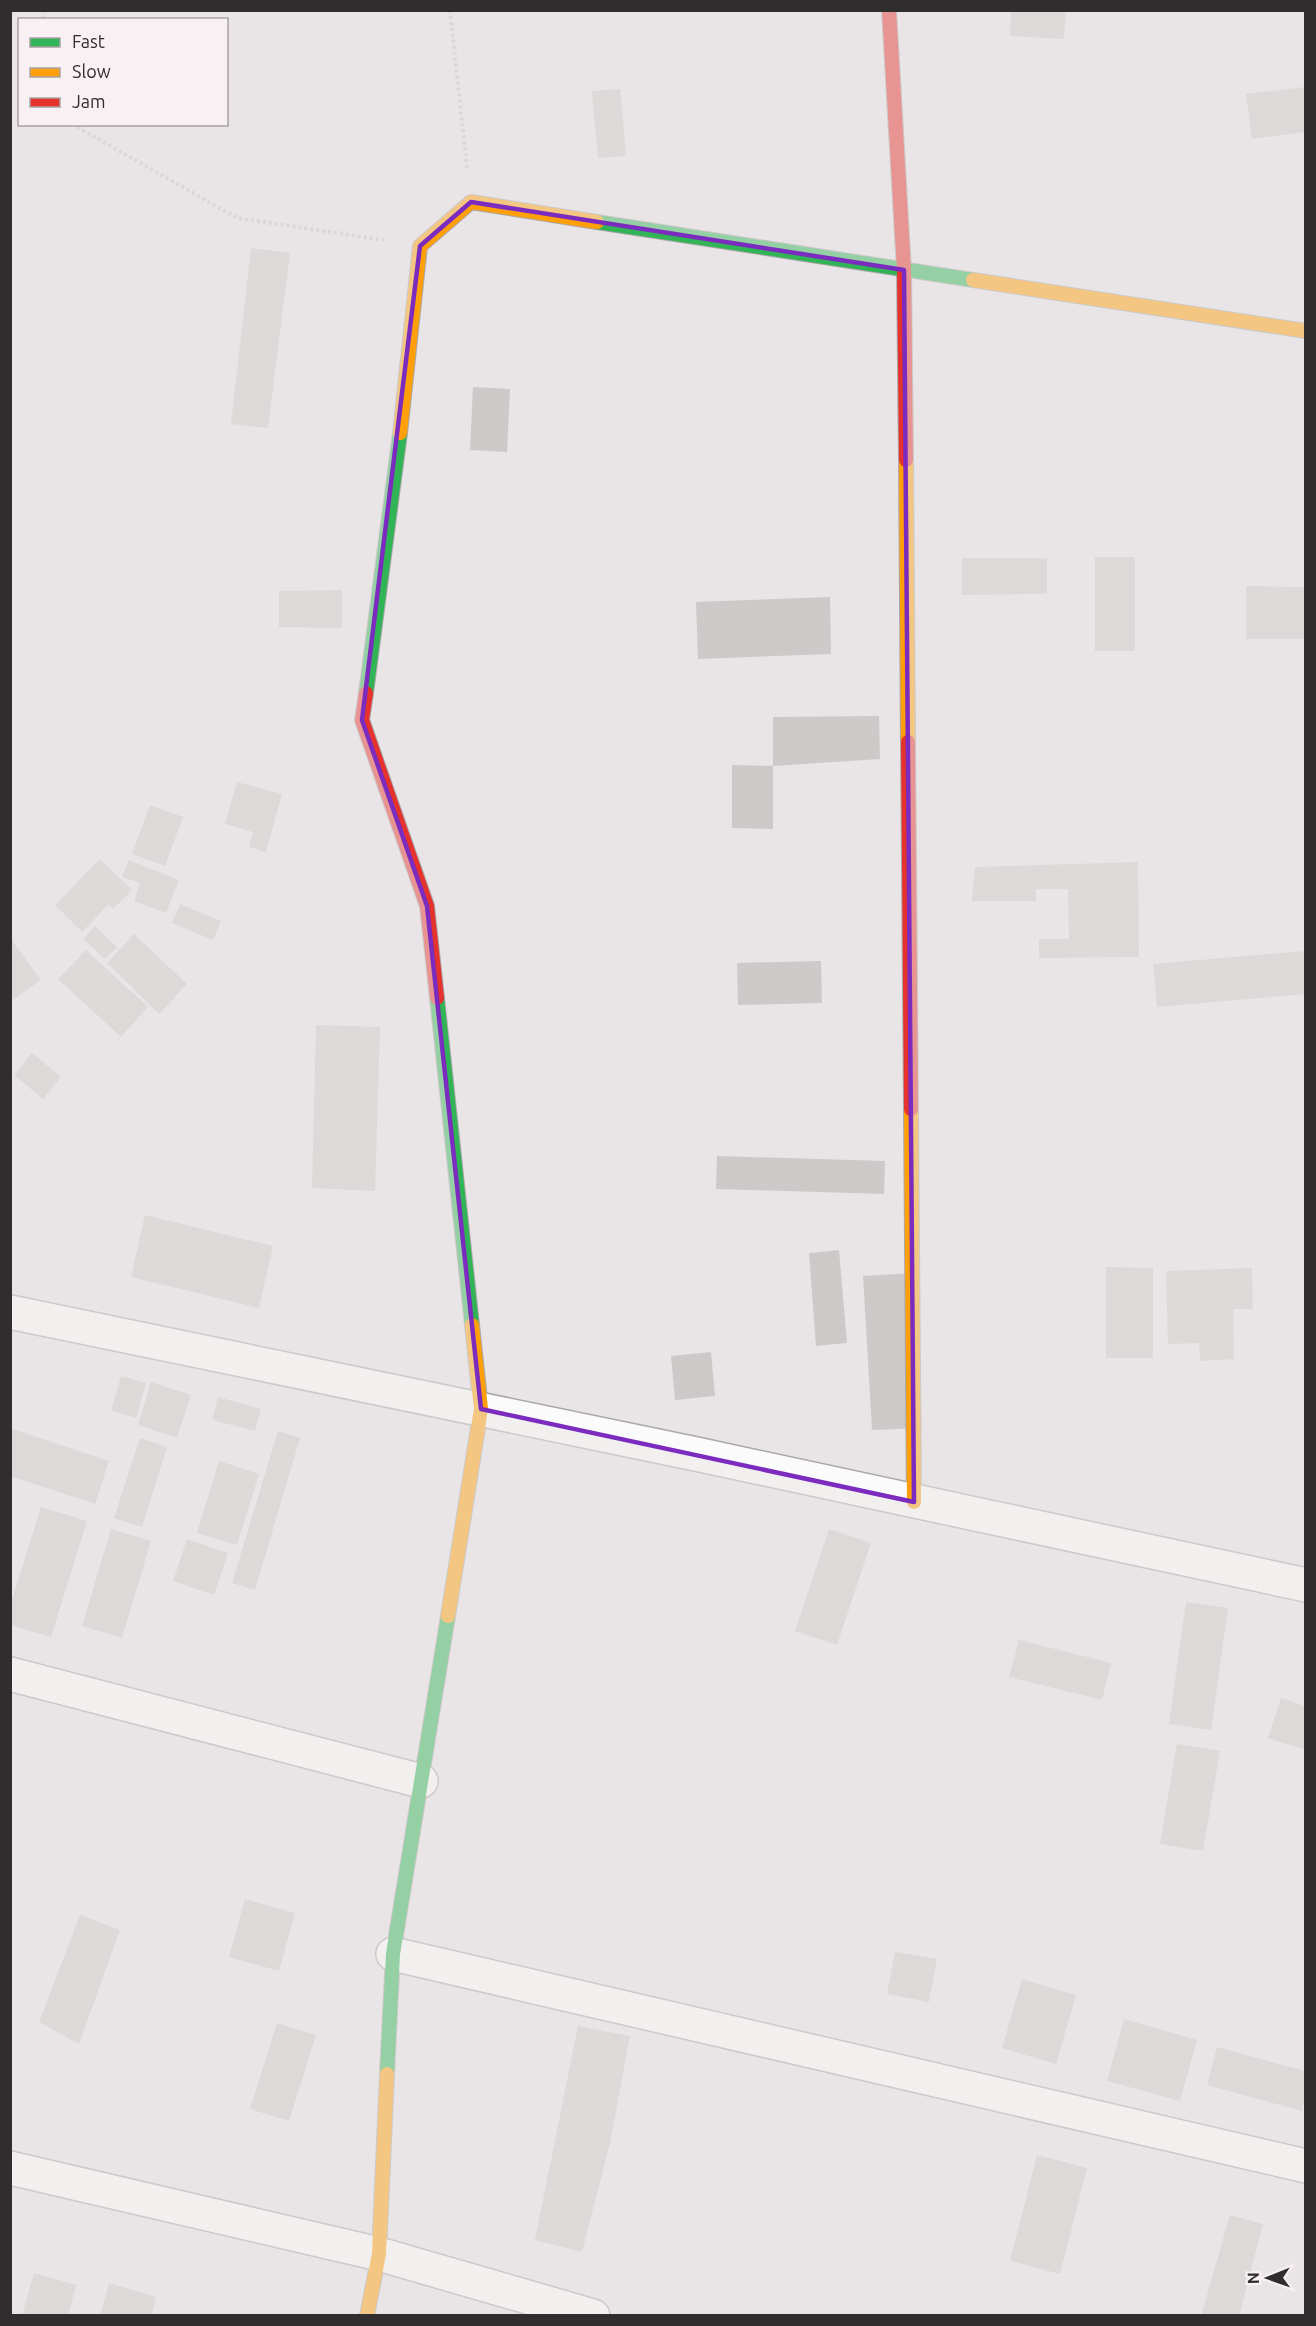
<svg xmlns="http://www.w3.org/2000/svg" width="1316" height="2326" font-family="Ubuntu,sans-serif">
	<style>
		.building { fill: #ccc9c9 }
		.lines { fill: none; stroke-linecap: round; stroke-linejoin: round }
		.street-casing { stroke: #aaa7a8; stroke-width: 36 }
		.fast-casing { stroke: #aaa7a8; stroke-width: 16 }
		.slow-casing { stroke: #aaa7a8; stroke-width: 16 }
		.jam-casing { stroke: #aaa7a8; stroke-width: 16 }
		.path { stroke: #c7c6c6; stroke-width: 4; stroke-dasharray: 3 3; stroke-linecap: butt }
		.street { stroke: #fcfbfb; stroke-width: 33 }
		.fast { stroke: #30b455; stroke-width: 14 }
		.slow { stroke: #ff9f0a; stroke-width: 14 }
		.jam { stroke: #e5322d; stroke-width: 14 }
		.marked { fill: none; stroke: #7b2cbf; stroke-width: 4.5; stroke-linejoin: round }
	</style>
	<rect width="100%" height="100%" fill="#e9e5e6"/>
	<path class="building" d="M 1011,10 L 1066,10 L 1064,39 L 1010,36 Z
		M 1305,87 L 1305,132 L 1252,139 L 1246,94 Z
		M 620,89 L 626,156 L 598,158 L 592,91 Z
		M 251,248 L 290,253 L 268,428 L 231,424 Z
		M 473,387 L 510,389 L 507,452 L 470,450 Z
		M 1095,557 L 1135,557 L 1135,651 L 1095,651 Z
		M 962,558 L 1047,558 L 1047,594 L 962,595 Z
		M 1246,586 L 1305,587 L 1305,639 L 1246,639 Z
		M 342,590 L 342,628 L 279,627 L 279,591 Z
		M 830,597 L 831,654 L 698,659 L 696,602 Z
		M 879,716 L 880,759 L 773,766 L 773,717 Z
		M 732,765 L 773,766 L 773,829 L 732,828 Z
		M 237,782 L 282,794 L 266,852 L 249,847 L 253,832 L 225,824 Z
		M 150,805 L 183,817 L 165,866 L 132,854 Z
		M 100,859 L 132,890 L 113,909 L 109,904 L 82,932 L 55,905 Z
		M 129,860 L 179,880 L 166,913 L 134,901 L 140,883 L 122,877 Z
		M 1138,862 L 1139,957 L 1039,958 L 1039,939 L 1069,939 L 1068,889 L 1036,889 L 1036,901 L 972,901 L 975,867 Z
		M 180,904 L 221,921 L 213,940 L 172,923 Z
		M 95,926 L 117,947 L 105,959 L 83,939 Z
		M 134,934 L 187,984 L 159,1014 L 107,963 Z
		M 10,938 L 41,980 L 10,1002 Z
		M 86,950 L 148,1007 L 121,1037 L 58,979 Z
		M 1305,951 L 1305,994 L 1157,1007 L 1153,964 Z
		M 821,961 L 822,1003 L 738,1005 L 737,963 Z
		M 316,1025 L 380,1027 L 375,1191 L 312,1188 Z
		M 32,1053 L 61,1077 L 43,1099 L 14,1075 Z
		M 717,1156 L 885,1161 L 884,1194 L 716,1189 Z
		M 145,1215 L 273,1246 L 259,1308 L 131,1277 Z
		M 839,1250 L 847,1343 L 816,1346 L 809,1253 Z
		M 1106,1267 L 1153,1268 L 1153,1358 L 1106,1358 Z
		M 1252,1268 L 1253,1309 L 1233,1309 L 1234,1359 L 1200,1361 L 1199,1343 L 1168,1344 L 1166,1271 Z
		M 914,1273 L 922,1428 L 872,1430 L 863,1276 Z
		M 711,1352 L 715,1396 L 675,1400 L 671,1356 Z
		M 121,1376 L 146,1383 L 136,1418 L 111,1411 Z
		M 151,1382 L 191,1395 L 177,1438 L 138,1425 Z
		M 218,1397 L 261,1409 L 255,1431 L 212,1420 Z
		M 10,1428 L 109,1461 L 95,1504 L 10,1476 Z
		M 278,1431 L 300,1438 L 255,1590 L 232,1583 Z
		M 140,1438 L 167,1447 L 142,1527 L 114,1518 Z
		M 219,1461 L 259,1474 L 237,1545 L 197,1533 Z
		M 41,1507 L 87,1521 L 51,1637 L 10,1625 L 10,1606 Z
		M 111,1529 L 151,1541 L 122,1638 L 82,1626 Z
		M 829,1529 L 871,1543 L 837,1645 L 795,1631 Z
		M 187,1539 L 228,1553 L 214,1595 L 173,1581 Z
		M 1186,1602 L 1228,1608 L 1211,1730 L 1169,1724 Z
		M 1019,1640 L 1111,1663 L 1102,1700 L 1009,1677 Z
		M 1281,1698 L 1305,1706 L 1305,1750 L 1268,1738 Z
		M 1177,1744 L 1220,1751 L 1203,1851 L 1160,1844 Z
		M 245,1899 L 295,1913 L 279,1971 L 229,1957 Z
		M 80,1915 L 120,1930 L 79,2044 L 39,2022 Z
		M 895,1952 L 937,1959 L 929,2002 L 887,1994 Z
		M 1022,1979 L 1076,1995 L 1056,2064 L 1002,2048 Z
		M 1124,2019 L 1197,2040 L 1180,2101 L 1107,2081 Z
		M 277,2023 L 316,2035 L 289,2121 L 250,2109 Z
		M 578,2026 L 630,2036 L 610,2143 L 582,2252 L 535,2240 Z
		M 1217,2047 L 1305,2071 L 1305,2096 L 1302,2111 L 1207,2085 Z
		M 1037,2155 L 1087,2168 L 1060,2274 L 1010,2261 Z
		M 1230,2215 L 1263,2224 L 1239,2316 L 1201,2316 Z
		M 34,2273 L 76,2285 L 68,2316 L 22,2316 Z
		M 109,2283 L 156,2297 L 151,2316 L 100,2316 Z"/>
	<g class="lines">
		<defs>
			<path id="street" d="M 10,1312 L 696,1454 L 1306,1585
				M 10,1674 L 421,1781
				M 393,1954 L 1306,2166
				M 10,2168 L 379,2254 L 593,2316"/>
			<path id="fast" d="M 597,222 L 973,280
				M 366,693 L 400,433
				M 437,998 L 472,1325
				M 387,2074 L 393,1954 L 448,1616"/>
			<path id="slow" d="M 973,280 L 1306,331
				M 400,433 L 420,246 L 471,202 L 597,222
				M 906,460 L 908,742
				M 911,1109 L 914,1502
				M 448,1616 L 481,1409 L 472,1325
				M 367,2316 L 379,2254 L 387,2074"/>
			<path id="jam" d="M 889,10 L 904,270 L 906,460
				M 366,693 L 362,720 L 427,906 L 437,998
				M 908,742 L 911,1109"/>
		</defs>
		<use href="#street" class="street-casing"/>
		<use href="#fast" class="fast-casing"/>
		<use href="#slow" class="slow-casing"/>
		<use href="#jam" class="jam-casing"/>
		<path class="path" d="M 43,10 L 43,20
			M 450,10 L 467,168
			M 72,124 L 237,218 L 384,240"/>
		<use href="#street" class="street"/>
		<use href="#fast" class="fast"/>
		<use href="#slow" class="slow"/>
		<use href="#jam" class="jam"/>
	</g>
	<path d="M0 0H1316V2326H0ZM 471,202 L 904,270 L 914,1502 L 481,1409 L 427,906 L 362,720 L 420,246 Z" fill="#e9e5e6" fill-opacity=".55" fill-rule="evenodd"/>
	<path class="marked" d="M 471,202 L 904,270 L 914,1502 L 481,1409 L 427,906 L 362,720 L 420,246 Z"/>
	<rect width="1316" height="2326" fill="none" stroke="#302d2e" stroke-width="24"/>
	<rect x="18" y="18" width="210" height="108" fill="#f8f0f2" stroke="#a8a2a4" stroke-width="1.5"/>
	<rect x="30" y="38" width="30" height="9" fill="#30b455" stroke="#a8a2a4" stroke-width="1.5"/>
	<text x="72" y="48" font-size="18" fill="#302d2e">Fast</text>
	<rect x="30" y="68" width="30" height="9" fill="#ff9f0a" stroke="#a8a2a4" stroke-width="1.5"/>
	<text x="72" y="78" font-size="18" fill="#302d2e">Slow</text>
	<rect x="30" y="98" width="30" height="9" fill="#e5322d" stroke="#a8a2a4" stroke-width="1.5"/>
	<text x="72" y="108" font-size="18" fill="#302d2e">Jam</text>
	<g transform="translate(1268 2278) rotate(269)" stroke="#f8f0f2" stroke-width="4.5" paint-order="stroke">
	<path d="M0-4.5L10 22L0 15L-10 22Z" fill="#302d2e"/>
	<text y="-9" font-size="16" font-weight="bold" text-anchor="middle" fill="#302d2e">N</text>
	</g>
</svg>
